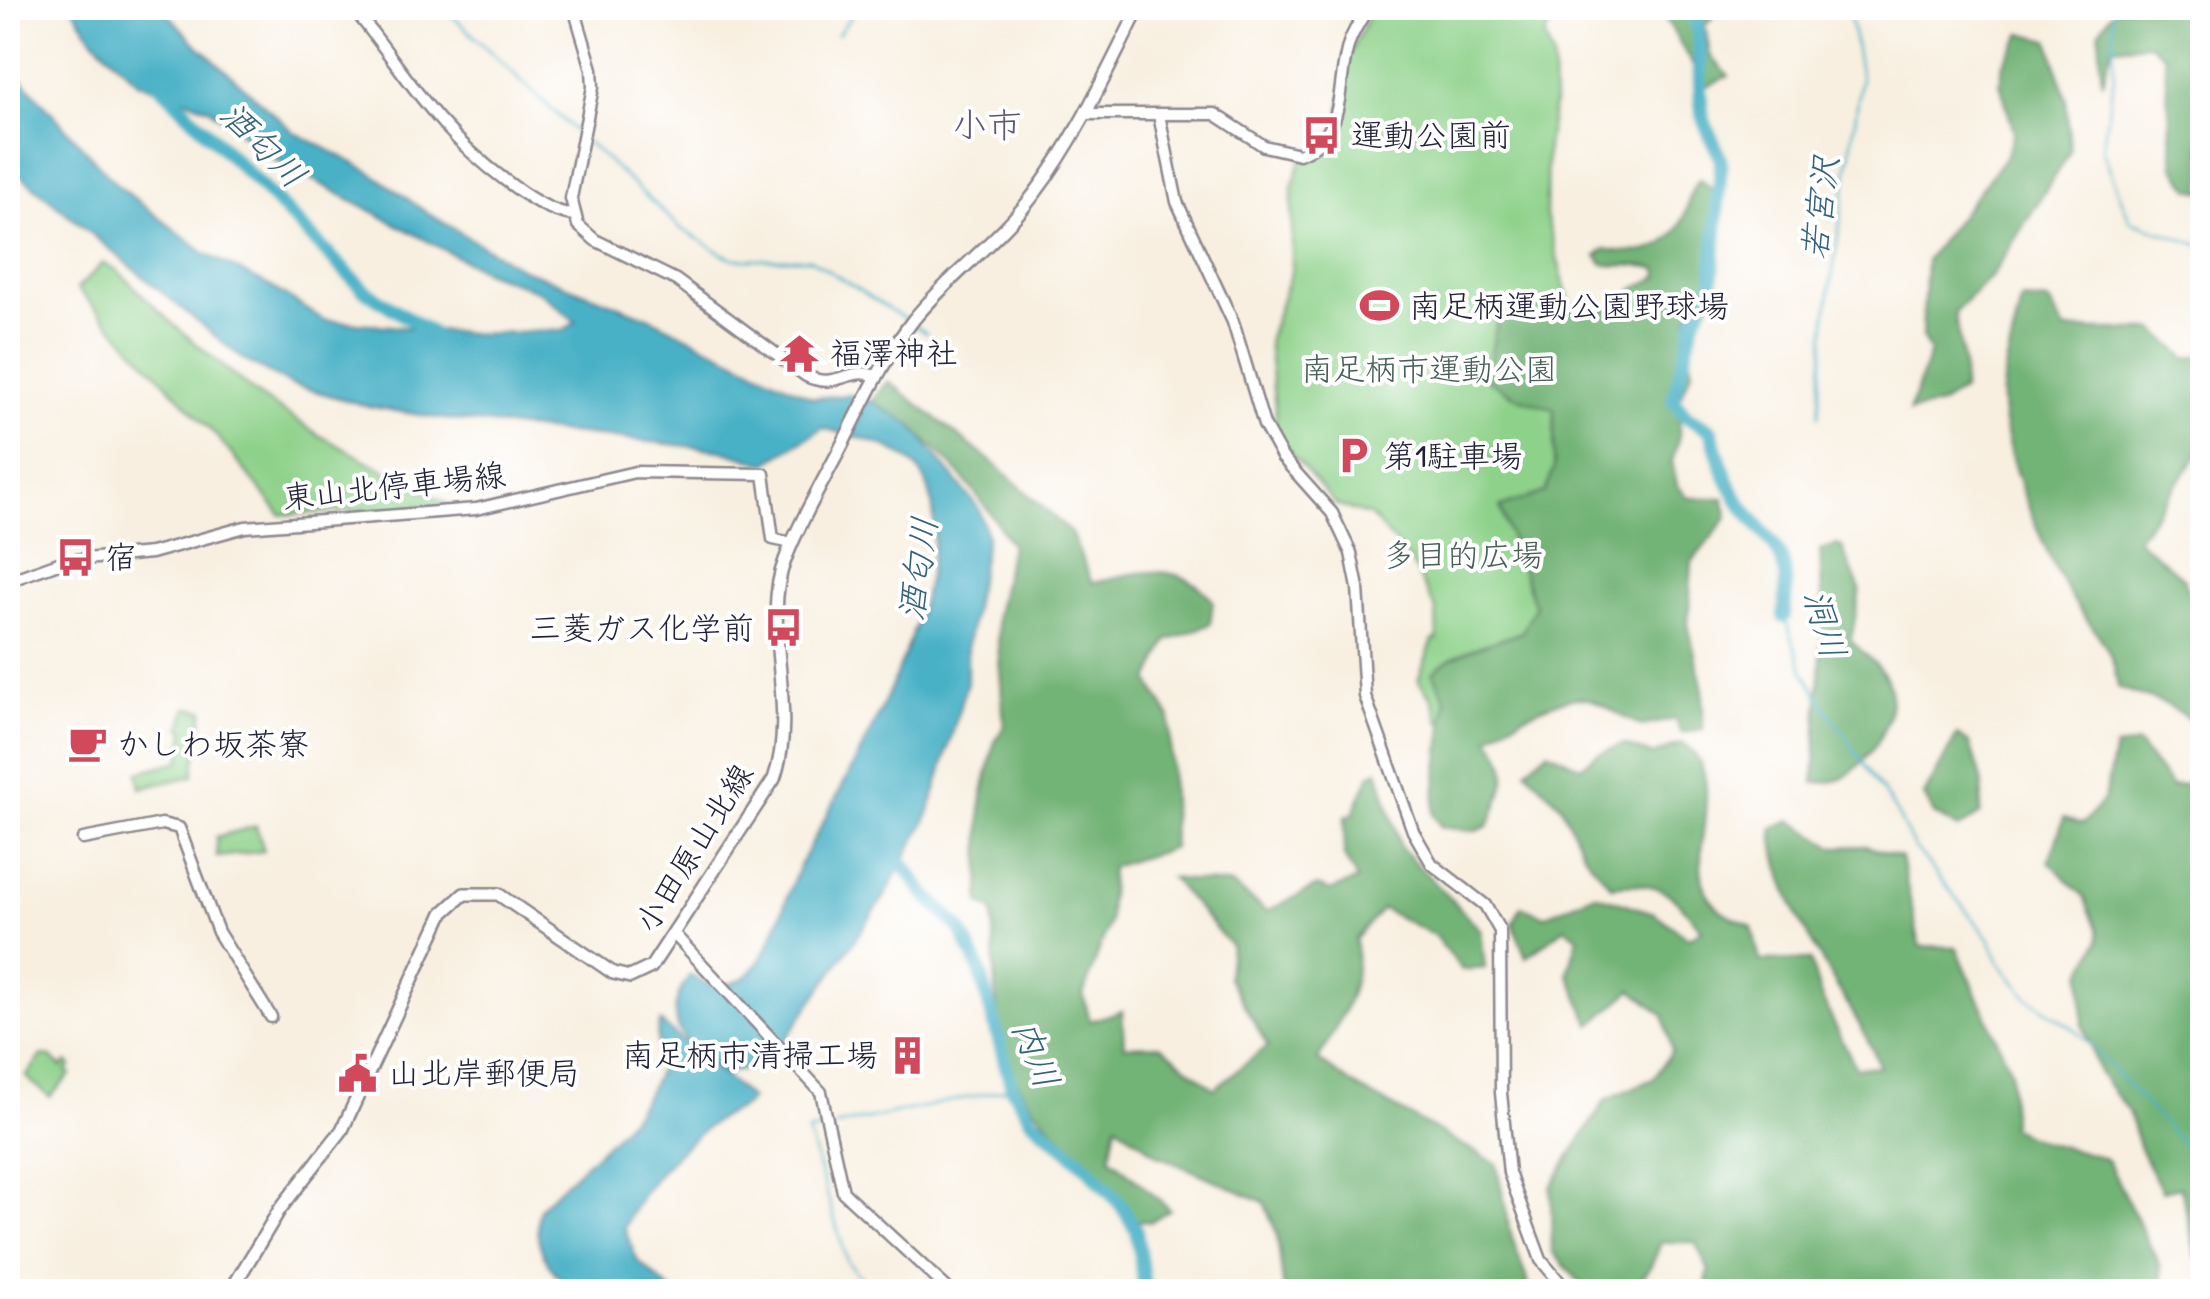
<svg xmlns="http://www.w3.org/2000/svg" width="2210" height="1299" font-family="'Patrick Hand','Klee One',sans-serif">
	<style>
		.green { fill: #8ed18a; stroke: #587a62; stroke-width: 2.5 }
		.forest { fill: #72b376; stroke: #4a6a58; stroke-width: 2.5 }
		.water { fill: #48b1c6; stroke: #356a80; stroke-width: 2.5 }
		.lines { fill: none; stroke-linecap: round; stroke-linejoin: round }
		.stream { stroke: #48b1c6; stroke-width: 2.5 }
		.river { stroke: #48b1c6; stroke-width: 14 }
		.secondary-casing { stroke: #8d888e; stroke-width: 15 }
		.primary-casing { stroke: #8d888e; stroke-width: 16 }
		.secondary { stroke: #fff; stroke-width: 10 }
		.primary { stroke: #fff; stroke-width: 11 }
		.labels { text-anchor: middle; stroke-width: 8; stroke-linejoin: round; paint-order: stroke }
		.poi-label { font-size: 32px; fill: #22223b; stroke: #fff; text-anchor: start }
		.park-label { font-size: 32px; fill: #485f57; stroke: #fff }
		.street-label { font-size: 32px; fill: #22223b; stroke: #fff }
		.neighbourhood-label { font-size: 35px; fill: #615675; stroke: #fff }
		.water-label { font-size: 35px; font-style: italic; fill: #33627a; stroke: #fff }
	</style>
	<rect width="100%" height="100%" fill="#fff"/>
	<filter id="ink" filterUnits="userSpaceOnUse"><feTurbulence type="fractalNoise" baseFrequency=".01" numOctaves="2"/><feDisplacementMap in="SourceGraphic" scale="20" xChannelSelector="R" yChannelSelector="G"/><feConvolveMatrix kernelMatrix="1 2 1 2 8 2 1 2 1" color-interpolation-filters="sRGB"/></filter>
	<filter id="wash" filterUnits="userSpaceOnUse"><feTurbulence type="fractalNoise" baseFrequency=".0048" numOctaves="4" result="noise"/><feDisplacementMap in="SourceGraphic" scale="40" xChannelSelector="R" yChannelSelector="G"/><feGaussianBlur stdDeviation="2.25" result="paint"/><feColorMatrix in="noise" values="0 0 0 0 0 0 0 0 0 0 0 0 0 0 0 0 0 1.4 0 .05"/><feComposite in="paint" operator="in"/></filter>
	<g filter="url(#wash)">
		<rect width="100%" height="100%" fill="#f8efe0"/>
		<path class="green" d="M 1372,8 L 1553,8 L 1545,38 L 1553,58 L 1554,105 L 1547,146 L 1546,215 L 1567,295 L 1590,337 L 1614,570 L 1460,713 L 1440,722 L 1432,698 L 1418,680 L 1433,640 L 1437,640 L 1436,610 L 1410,560 L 1371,516 L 1336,505 L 1271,430 L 1276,418 L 1268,341 L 1292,269 L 1292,188 L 1301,160 L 1337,129 L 1349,56 Z
			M 103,263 L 117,270 L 174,325 L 255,393 L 319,435 L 450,505 L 281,515 L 219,439 L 77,289 Z
			M 187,708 L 204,710 L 193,776 L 141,788 L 138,772 L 180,761 L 185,731 L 181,727 Z
			M 256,826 L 264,851 L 217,857 L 216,837 Z
			M 41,1056 L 51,1057 L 62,1067 L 67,1062 L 71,1066 L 67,1071 L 71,1074 L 50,1097 L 26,1077 Z"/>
		<path class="forest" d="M 1660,8 L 1713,8 L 1714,16 L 1705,25 L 1710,55 L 1729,76 L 1705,87 Z
			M 2115,8 L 2202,8 L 2202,192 L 2190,189 L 2174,166 L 2164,55 L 2149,44 L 2112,47 L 2102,83 L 2099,31 Z
			M 2022,33 L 2049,40 L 2066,98 L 2070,151 L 1992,276 L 1955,312 C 1957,340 1967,364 1962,391 L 1940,405 L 1909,412 L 1930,352 L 1922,337 L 1926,260 L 2006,156 L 2014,132 L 2000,83 L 2003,65 Z
			M 1700,179 L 1714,190 L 1707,287 L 1687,318 L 1692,372 L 1680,397 L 1679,435 L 1672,462 L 1677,485 L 1688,498 L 1723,498 L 1728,517 L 1692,562 L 1688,624 L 1703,690 L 1703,730 L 1681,733 L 1675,719 L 1642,726 C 1625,719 1609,707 1592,700 C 1569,690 1507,722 1489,738 C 1518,768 1503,791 1488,826 L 1476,831 L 1441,827 L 1433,814 L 1446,699 L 1433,673 C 1454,650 1494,643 1522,632 L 1535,607 L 1500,507 L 1545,492 L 1554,468 L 1554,409 L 1519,398 L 1486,379 L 1498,317 L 1520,305 L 1558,299 L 1573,313 L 1600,311 L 1629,299 L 1633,290 L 1659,276 L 1658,269 C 1640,262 1622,268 1603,264 L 1597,256 L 1605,249 C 1644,257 1674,251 1687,208 C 1690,196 1691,188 1700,179 Z
			M 2021,300 L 2049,302 L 2065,330 L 2155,330 L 2187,359 L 2202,355 L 2202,449 L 2137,539 L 2184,579 L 2202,635 L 2202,728 L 2168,705 L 2118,687 C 2111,637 2092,633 2069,594 C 2042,546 1998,445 2002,390 C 2005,361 2016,330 2021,300 Z
			M 888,381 L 997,466 L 1071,533 L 1092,583 C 1136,572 1182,559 1213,601 L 1210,624 L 1167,641 L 1149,681 L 1170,717 L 1173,848 L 1111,867 L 1109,922 L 1083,995 L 1090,1021 L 1122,1011 L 1124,1046 L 1160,1045 L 1214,1089 L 1268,1046 L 1228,978 L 1231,946 L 1171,878 L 1232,885 L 1267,911 L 1317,886 L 1330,891 L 1357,880 L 1344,856 L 1345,817 L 1353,814 L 1370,775 L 1378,770 L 1401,848 L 1481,930 L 1485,968 L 1462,970 L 1434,935 L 1382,909 L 1355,940 C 1363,986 1339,1021 1318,1060 L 1353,1085 L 1496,1163 L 1512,1238 L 1530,1289 L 1547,1291 L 1284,1291 L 1277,1234 L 1264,1202 L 1159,1156 L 1116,1124 L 1110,1157 L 1170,1209 L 1150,1222 L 1134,1220 C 1106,1164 1043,1135 1015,1079 C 991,1030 996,964 993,911 L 980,903 L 981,803 L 994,744 L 1004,726 L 996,615 L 1011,545 C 973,483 934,439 872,402 Z
			M 1837,545 L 1842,547 L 1860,590 L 1851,640 C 1861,652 1876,662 1884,674 C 1906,708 1870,766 1838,780 C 1832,783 1821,782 1814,783 L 1823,615 L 1820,550 Z
			M 1957,735 L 1970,743 L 1983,786 L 1980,814 L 1958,829 L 1934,814 L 1924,796 Z
			M 1683,743 C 1737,783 1674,864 1717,907 C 1726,916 1742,921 1752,927 L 1760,961 L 1810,960 L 1821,997 L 1856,1068 L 1880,1066 C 1847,988 1777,914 1773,828 L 1790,820 L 1834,847 L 1866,846 L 1901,858 L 1920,946 L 1956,947 L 2011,1071 L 2011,1127 C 2049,1149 2070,1145 2107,1160 L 2160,1266 L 2164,1291 L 1704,1291 L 1709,1271 L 1695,1242 L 1661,1242 C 1645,1286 1635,1292 1588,1291 L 1552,1252 L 1551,1187 L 1605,1100 L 1653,1079 L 1672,1051 L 1664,1015 L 1632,990 L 1591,1025 L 1568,973 L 1578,937 L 1565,928 L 1526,957 L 1513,924 L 1521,906 L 1545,916 L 1595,894 L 1654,913 L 1688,938 L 1702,930 C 1673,894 1661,878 1611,886 L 1583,853 L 1561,805 L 1526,770 L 1548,751 L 1581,767 L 1597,754 L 1623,744 L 1653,755 Z
			M 2138,744 L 2172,787 L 2202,780 L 2202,1263 L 2196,1256 L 2181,1187 L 2162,1191 L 2140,1149 L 2128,1111 L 2100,1074 L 2083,1025 L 2082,974 L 2099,940 L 2098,930 L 2084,897 L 2049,861 L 2064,818 L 2083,824 L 2104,799 L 2115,748 Z"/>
		<path class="water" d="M 73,8 L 163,8 L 192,40 L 294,132 L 369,171 L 426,212 L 520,268 L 646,316 L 813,398 L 850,395 L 872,402 L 911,425 L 979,509 L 987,535 L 967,646 L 967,682 L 929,814 L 885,896 L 768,1065 L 725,1073 C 686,1042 655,1025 690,975 L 716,988 C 727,984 743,981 750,973 C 778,941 783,899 801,863 C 848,774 959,590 929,490 C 916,446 861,439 823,428 L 765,464 L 722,450 L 437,418 L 367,406 L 290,384 L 244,360 L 8,165 L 8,64 L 117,185 L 206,254 L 270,286 L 324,320 L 478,334 L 563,330 L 576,322 L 539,291 L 484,271 L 274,159 L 209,108 L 139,83 L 93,39 Z
			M 660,1022 L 751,1099 C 741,1111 730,1111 718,1119 C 680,1146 642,1186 624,1228 L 637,1260 L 672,1291 L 574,1291 C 548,1271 530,1241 540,1208 C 580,1164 632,1132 656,1076 C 663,1060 653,1041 660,1022 Z"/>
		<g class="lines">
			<path class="stream" d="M 444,8 L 581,137
				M 2113,8 L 2114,76 L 2102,149 L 2130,221 L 2202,246
				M 838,34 L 857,8
				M 587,142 L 683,230 L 723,254 L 735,259 L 810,259 L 908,321
				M 915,326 L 926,333
				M 1819,416 L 1826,319 L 1861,79 L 1849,8
				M 1784,616 L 1804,672 L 1826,708 L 1895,810 L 1914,847 L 1990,939 L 2000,963 L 2027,997 L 2076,1030 L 2202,1164
				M 835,1126 L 1012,1088
				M 827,1128 L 808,1132 L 847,1261 L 872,1292"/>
			<path class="river" d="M 1693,8 C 1705,48 1696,73 1702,111 C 1706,134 1717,143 1721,162 L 1712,288 L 1694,320 L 1673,400 L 1687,417 L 1711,430 C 1718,455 1726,483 1741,504 C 1777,553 1791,548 1784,616
				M 159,84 L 363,289 L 434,335
				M 893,850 L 923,892 L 961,930 L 979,968 L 1012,1088 L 1031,1119 L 1086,1166 L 1121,1205 L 1136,1230 L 1145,1292"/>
		</g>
	</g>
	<g filter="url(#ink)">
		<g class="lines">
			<defs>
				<path id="secondary" d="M 353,8 C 408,75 432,126 505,180 C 525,195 547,211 573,215
					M 574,8 L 592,69 L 593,87 L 571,198 L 578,225 L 595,240 L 676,280 L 806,376 C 838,391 850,364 877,377
					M 1085,114 L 1215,114 L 1264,146 L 1299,154 C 1349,135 1335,86 1349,43 C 1353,31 1361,19 1368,8
					M 1159,115 L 1177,202 L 1233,322 L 1264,425 L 1282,457 L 1332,513 L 1351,553 L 1358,588 L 1365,696 L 1413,831 L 1432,864 L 1485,905 L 1500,931 L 1501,1093 L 1509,1173 L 1541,1260 L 1568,1292
					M 8,581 L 64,561 L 151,553 L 245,527 L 476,509 L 635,472 L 764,474 L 773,539 L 792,543
					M 83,839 L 162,824 L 179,828 L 218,932 L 271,1017
					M 673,933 L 821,1092 L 843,1192 L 951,1292"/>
				<path id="primary" d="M 230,1292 L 280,1209 L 342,1130 L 443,913 L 464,894 L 498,894 L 613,973 L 630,977 L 651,967 L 774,779 C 799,709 760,623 785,560 C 799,523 820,487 839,451 C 862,406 883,359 914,319 C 951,274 1000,240 1035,193 C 1078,136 1107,71 1139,8"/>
			</defs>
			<use href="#secondary" class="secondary-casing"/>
			<use href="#primary" class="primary-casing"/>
			<use href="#secondary" class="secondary"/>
			<use href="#primary" class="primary"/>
		</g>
	</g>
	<defs>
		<symbol id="bus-bare" viewBox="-9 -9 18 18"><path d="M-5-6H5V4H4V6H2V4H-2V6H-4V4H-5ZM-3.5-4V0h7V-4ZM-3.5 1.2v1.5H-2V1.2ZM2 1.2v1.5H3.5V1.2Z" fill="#d1495b" stroke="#fff" stroke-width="2.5" paint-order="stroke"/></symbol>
		<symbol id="stadium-bare" viewBox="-9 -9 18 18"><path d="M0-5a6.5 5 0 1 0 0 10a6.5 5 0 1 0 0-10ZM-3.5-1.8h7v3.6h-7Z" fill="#d1495b" stroke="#fff" stroke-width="2.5" paint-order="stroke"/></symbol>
		<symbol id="temple-bare" viewBox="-9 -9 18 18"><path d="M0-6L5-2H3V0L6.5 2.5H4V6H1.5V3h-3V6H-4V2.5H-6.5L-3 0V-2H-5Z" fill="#d1495b" stroke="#fff" stroke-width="2.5" paint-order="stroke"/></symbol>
		<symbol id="parking-bare" viewBox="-9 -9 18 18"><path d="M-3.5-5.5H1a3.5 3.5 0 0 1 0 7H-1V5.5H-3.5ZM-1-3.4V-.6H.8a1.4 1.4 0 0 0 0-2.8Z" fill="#d1495b" stroke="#fff" stroke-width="2.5" paint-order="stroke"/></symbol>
		<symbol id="cafe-bare" viewBox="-9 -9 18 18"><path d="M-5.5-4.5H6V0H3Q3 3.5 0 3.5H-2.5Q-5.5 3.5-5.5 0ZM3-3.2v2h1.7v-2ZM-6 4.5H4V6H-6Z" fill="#d1495b" stroke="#fff" stroke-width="2.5" paint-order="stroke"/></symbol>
		<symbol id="building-bare" viewBox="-9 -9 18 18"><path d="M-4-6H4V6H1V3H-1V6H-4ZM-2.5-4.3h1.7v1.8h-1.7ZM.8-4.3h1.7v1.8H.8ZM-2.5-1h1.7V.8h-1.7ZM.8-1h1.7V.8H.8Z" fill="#d1495b" stroke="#fff" stroke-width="2.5" paint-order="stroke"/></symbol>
		<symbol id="civic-bare" viewBox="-9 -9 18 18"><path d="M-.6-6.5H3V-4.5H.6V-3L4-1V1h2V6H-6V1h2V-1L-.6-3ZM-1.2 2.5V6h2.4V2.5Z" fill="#d1495b" stroke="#fff" stroke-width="2.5" paint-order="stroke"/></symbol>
	</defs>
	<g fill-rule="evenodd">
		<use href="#bus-bare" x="1294" y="108" width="55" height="55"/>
		<use href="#stadium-bare" x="1352" y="278" width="55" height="55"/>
		<use href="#temple-bare" x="772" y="326" width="55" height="55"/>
		<use href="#parking-bare" x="1326" y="428" width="55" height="55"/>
		<use href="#bus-bare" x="48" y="530" width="55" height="55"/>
		<use href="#bus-bare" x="756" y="600" width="55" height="55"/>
		<use href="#cafe-bare" x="60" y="716" width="55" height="55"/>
		<use href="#building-bare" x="880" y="1028" width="55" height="55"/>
		<use href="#civic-bare" x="330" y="1046" width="55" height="55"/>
	</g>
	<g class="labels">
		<g class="poi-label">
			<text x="1351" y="146">運動公園前</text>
			<text x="1409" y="317">南足柄運動公園野球場</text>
			<text x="830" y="364">福澤神社</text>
			<text x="1383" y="467">第1駐車場</text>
			<text x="105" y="568">宿</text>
			<text x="754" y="639" text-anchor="end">三菱ガス化学前</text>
			<text x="117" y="755">かしわ坂茶寮</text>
			<text x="878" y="1066" text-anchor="end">南足柄市清掃工場</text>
			<text x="388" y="1084">山北岸郵便局</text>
		</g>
		<g class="park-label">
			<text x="1429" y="380">南足柄市運動公園</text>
			<text x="1463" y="566">多目的広場</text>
		</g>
		<g class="street-label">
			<text transform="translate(394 486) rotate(-6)" y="11">東山北停車場線</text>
			<text transform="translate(694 848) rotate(-58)" y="11">小田原山北線</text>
		</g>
		<g class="neighbourhood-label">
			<text x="987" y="137">小市</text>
		</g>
		<g class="water-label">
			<text transform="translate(263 145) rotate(45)" y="12">酒匂川</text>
			<text transform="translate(1820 208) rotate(-83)" y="12">若宮沢</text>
			<text transform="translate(918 569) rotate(-82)" y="12">酒匂川</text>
			<text transform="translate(1825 624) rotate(74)" y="12">洞川</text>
			<text transform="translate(1036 1054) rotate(68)" y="12">内川</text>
		</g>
	</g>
	<rect width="2210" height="1299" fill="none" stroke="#fff" stroke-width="40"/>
</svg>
